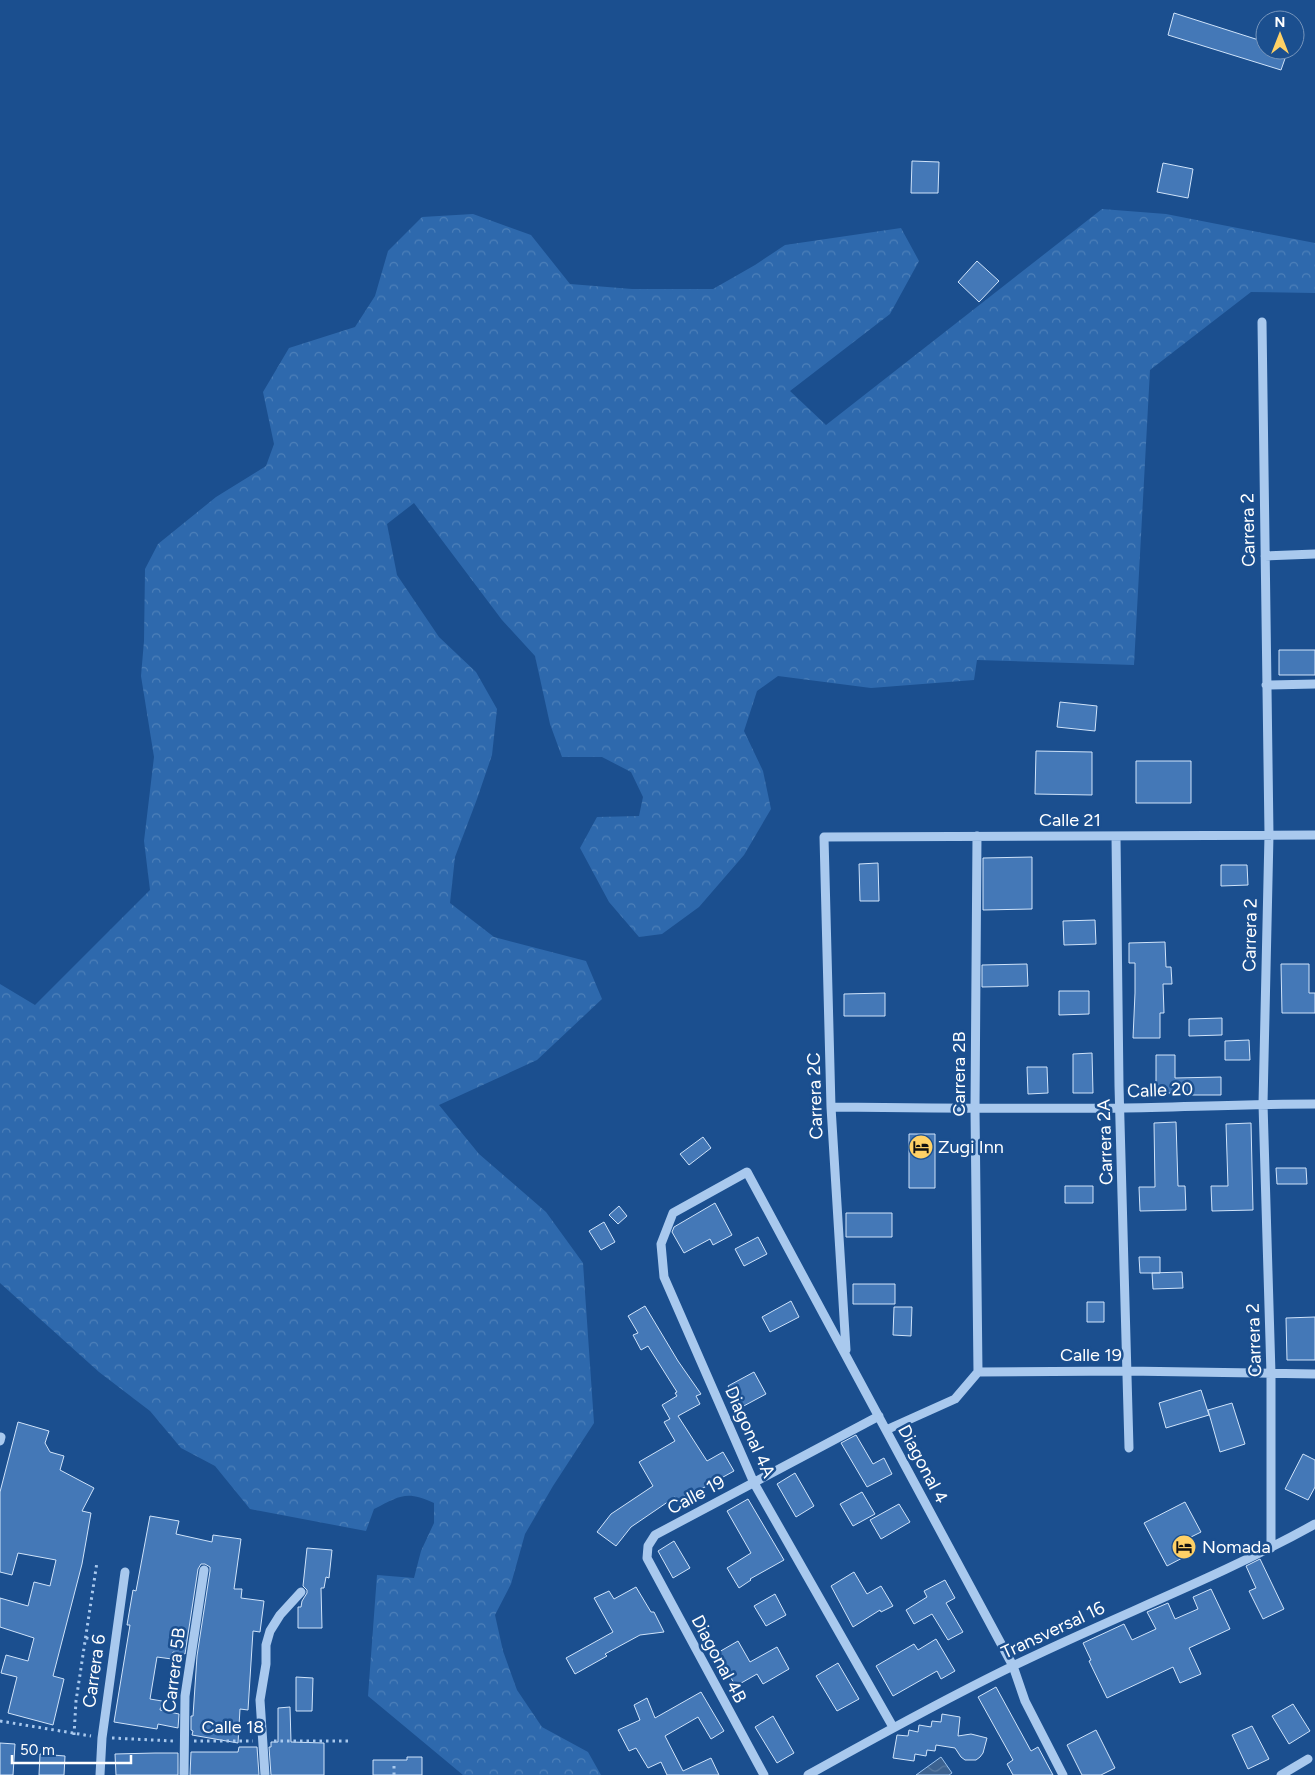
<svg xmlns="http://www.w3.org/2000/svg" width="1315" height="1775" font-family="Figtree,sans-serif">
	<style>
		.forest { fill: url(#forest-crowns) }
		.water { fill: url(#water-waves); stroke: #9cc4f0 }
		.building { fill: #4478b7; stroke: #cfe3fa }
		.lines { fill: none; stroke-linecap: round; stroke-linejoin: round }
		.path { stroke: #a9c9ee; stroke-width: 3; stroke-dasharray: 2.5 4; stroke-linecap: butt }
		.minor { stroke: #a9c9ee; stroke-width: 9 }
		.labels { text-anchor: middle; stroke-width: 5; stroke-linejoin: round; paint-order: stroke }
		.street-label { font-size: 18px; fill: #fff; stroke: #1b4f8f }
		.poi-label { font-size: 18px; fill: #fff; stroke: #1b4f8f; text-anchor: start }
	</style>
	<defs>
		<pattern id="forest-crowns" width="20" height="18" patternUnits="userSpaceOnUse" patternTransform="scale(1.25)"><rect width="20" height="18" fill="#2e69ad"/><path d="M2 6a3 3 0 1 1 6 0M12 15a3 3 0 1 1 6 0" fill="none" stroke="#4d80b9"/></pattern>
		<pattern id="water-waves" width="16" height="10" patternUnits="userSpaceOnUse" patternTransform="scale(1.25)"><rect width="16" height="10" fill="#3c6290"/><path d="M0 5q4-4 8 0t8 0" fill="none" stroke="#597aa1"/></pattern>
	</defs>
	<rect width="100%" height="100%" fill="#1b4f8f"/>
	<path class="forest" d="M 1102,209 L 1166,214 L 1315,243 L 1315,293 L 1251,292 L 1150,370 L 1134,665 L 977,660 L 974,680 L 871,688 L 778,676 L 757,691 L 744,731 L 763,771 L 771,809 L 744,855 L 699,907 L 662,934 L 639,937 L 609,902 L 580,848 L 597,817 L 639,816 L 643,797 L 631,772 L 602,757 L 562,757 L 550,724 L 535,656 L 502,620 L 414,503 L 387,524 L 397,575 L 439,637 L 476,672 L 497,709 L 492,755 L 477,799 L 455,857 L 450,903 L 494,937 L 586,961 L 602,999 L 537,1060 L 439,1105 L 479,1154 L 546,1212 L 583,1263 L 594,1423 L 553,1486 L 525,1534 L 511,1584 L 495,1615 L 503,1651 L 517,1690 L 542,1727 L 588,1752 L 601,1775 L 463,1775 L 368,1696 L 377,1575 L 414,1578 L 421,1551 L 434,1523 L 434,1503 C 406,1490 400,1496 374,1509 L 366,1531 L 250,1509 L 215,1466 L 181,1448 L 150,1411 L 99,1372 L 0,1283 L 0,984 L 35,1005 L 150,890 L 144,841 L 154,757 L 141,676 L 144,641 L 145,569 L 158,544 L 216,497 L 266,466 L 274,444 L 263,392 L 289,348 L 355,327 L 375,296 L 388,251 L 422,217 L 473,214 L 531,235 L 570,284 L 632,289 L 713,289 L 755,265 L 785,245 L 901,228 L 919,261 L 890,314 L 790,391 L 826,425 Z"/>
	<path class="water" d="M 941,1757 L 952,1773 L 949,1775 L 916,1775 Z"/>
	<path class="building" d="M 1174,13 L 1265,42 L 1265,50 L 1288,50 L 1281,70 L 1168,35 Z
		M 912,161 L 939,162 L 938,193 L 911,193 Z
		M 1163,163 L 1193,169 L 1188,198 L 1157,192 Z
		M 977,261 L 999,281 L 979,302 L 958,282 Z
		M 1279,650 L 1315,650 L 1315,675 L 1279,675 Z
		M 1060,702 L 1097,706 L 1095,731 L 1057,727 Z
		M 1036,751 L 1092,752 L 1092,795 L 1035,794 Z
		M 1136,761 L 1191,761 L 1191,803 L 1136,803 Z
		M 1032,857 L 1032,909 L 983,910 L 983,858 Z
		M 878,863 L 879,901 L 860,901 L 859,864 Z
		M 1221,865 L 1247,865 L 1248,885 L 1221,886 Z
		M 1095,920 L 1096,944 L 1064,945 L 1063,921 Z
		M 1165,942 L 1166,967 L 1171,967 L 1172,984 L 1163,984 L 1164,1013 L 1160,1013 L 1160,1038 L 1133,1038 L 1135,993 L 1135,963 L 1129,963 L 1129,943 Z
		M 1027,964 L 1028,986 L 982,987 L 982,965 Z
		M 1281,964 L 1309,964 L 1309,993 L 1315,993 L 1315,1013 L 1282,1013 Z
		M 1059,991 L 1089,991 L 1089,1014 L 1059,1015 Z
		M 885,993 L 885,1016 L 844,1016 L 844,994 Z
		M 1222,1018 L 1222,1035 L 1189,1036 L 1189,1019 Z
		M 1249,1040 L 1250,1060 L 1225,1060 L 1225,1041 Z
		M 1092,1053 L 1093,1093 L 1073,1093 L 1073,1054 Z
		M 1156,1055 L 1175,1055 L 1175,1078 L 1221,1077 L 1221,1095 L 1178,1095 L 1178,1093 L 1156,1093 Z
		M 1027,1067 L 1047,1067 L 1048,1093 L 1028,1094 Z
		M 1176,1122 L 1178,1186 L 1185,1186 L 1186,1210 L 1140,1211 L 1139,1187 L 1155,1187 L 1154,1123 Z
		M 1251,1123 L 1253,1210 L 1212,1211 L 1211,1186 L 1228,1186 L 1226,1124 Z
		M 909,1134 L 935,1134 L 935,1188 L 909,1188 Z
		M 703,1137 L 711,1148 L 689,1165 L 680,1154 Z
		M 1276,1168 L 1306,1168 L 1307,1184 L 1277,1184 Z
		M 1065,1186 L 1093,1186 L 1093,1203 L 1065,1203 Z
		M 715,1203 L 732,1235 L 713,1245 L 710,1239 L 684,1253 L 672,1232 L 674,1227 Z
		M 619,1206 L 627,1216 L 618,1224 L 609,1215 Z
		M 846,1213 L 892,1213 L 892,1237 L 846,1237 Z
		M 604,1222 L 615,1242 L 601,1250 L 589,1231 Z
		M 758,1237 L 767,1254 L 744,1266 L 735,1249 Z
		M 1139,1257 L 1160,1257 L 1160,1273 L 1140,1273 Z
		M 1182,1272 L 1183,1288 L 1153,1289 L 1152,1273 Z
		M 853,1284 L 895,1284 L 895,1304 L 853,1304 Z
		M 791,1301 L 799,1317 L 770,1332 L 762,1317 Z
		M 1087,1302 L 1104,1302 L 1104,1322 L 1087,1322 Z
		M 645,1306 L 678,1361 L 701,1394 L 696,1396 L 700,1404 L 678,1416 L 707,1461 L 723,1452 L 734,1471 L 694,1493 L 693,1491 L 677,1500 L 675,1497 L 631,1527 L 616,1546 L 597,1532 L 611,1514 L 653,1486 L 639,1462 L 675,1441 L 664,1422 L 670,1419 L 662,1405 L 677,1396 L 675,1393 L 677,1392 L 648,1346 L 641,1350 L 633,1335 L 638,1333 L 628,1316 Z
		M 894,1307 L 912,1307 L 911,1336 L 893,1335 Z
		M 1315,1317 L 1315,1360 L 1287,1360 L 1286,1318 Z
		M 754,1372 L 766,1394 L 740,1408 L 728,1386 Z
		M 1201,1390 L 1209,1415 L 1166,1428 L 1159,1403 Z
		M 1232,1403 L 1245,1444 L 1220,1452 L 1208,1410 Z
		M 18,1422 L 49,1431 L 45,1443 L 50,1452 L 64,1456 L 60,1470 L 94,1488 L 82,1511 L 91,1513 L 82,1564 L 53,1676 L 64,1679 L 53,1725 L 8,1713 L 17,1677 L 1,1673 L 6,1655 L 28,1661 L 34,1638 L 0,1627 L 0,1598 L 28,1606 L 34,1582 L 50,1586 L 56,1560 L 18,1553 L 12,1575 L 0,1572 L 0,1492 Z
		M 856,1435 L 873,1464 L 884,1458 L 892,1474 L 867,1487 L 841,1443 Z
		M 1303,1454 L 1315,1460 L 1315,1487 L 1308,1500 L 1285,1489 Z
		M 795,1473 L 814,1506 L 796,1517 L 777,1484 Z
		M 862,1492 L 875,1514 L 853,1526 L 840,1504 Z
		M 748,1499 L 784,1560 L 750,1579 L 751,1580 L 739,1588 L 727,1568 L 751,1553 L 727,1511 Z
		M 1185,1502 L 1201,1532 L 1183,1541 L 1190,1554 L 1167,1566 L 1144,1523 Z
		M 899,1504 L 910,1522 L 881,1539 L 870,1520 Z
		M 150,1516 L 179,1521 L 176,1534 L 212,1542 L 213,1535 L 241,1539 L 234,1589 L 242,1589 L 241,1598 L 264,1601 L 260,1632 L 253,1631 L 248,1710 L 240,1709 L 238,1743 L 192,1735 L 193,1731 L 191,1730 L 191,1716 L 193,1716 L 197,1656 L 210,1571 L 210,1567 L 205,1564 L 201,1564 L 198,1569 L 185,1654 L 173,1652 L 172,1659 L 157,1657 L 150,1699 L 162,1701 L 160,1710 L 179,1714 L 178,1728 L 158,1724 L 157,1729 L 114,1722 L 130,1625 L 127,1625 L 133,1590 L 136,1591 Z
		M 674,1541 L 690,1568 L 673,1578 L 658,1551 Z
		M 307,1548 L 332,1550 L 329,1578 L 326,1577 L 324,1588 L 321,1588 L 322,1628 L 298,1628 L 298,1607 L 301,1607 L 302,1601 L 307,1593 L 307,1590 L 303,1586 Z
		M 1260,1559 L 1284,1609 L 1263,1619 L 1249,1591 L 1256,1588 L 1246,1566 Z
		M 854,1572 L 867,1594 L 881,1586 L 893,1606 L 881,1612 L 880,1610 L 853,1627 L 831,1586 Z
		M 945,1580 L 955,1598 L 946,1603 L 963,1632 L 948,1640 L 932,1614 L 914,1624 L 906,1610 L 927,1597 L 924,1591 Z
		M 636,1587 L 651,1612 L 654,1612 L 664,1632 L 640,1635 L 605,1654 L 607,1656 L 575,1674 L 566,1658 L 613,1632 L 594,1598 L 609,1591 L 614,1599 Z
		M 1211,1589 L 1230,1629 L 1189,1648 L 1201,1674 L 1180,1683 L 1173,1667 L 1107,1698 L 1089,1661 L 1091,1660 L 1083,1643 L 1124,1624 L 1132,1640 L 1156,1629 L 1147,1612 L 1168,1603 L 1175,1619 L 1198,1609 L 1193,1597 Z
		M 775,1594 L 786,1615 L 766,1626 L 754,1606 Z
		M 936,1639 L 955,1671 L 941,1679 L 937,1671 L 893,1696 L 876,1666 L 914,1644 L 918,1650 Z
		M 738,1641 L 750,1662 L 777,1647 L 789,1669 L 763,1684 L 757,1674 L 736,1686 L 729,1675 L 725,1677 L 712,1656 Z
		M 838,1663 L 859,1699 L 837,1711 L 816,1676 Z
		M 296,1677 L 313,1678 L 312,1711 L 296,1711 Z
		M 996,1687 L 1031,1751 L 1038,1747 L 1053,1775 L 1013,1775 L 1007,1764 L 1013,1760 L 978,1697 Z
		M 701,1692 L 724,1731 L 711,1739 L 698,1717 L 665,1736 L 683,1771 L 711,1758 L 719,1775 L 667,1775 L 661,1762 L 648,1768 L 636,1748 L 629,1751 L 618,1730 L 640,1720 L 634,1705 L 647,1698 L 655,1718 Z
		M 1293,1704 L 1310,1731 L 1289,1744 L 1272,1716 Z
		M 290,1707 L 291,1742 L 324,1743 L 324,1775 L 271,1775 L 269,1747 L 271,1747 L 271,1742 L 278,1742 L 278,1708 Z
		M 942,1714 L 960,1717 L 958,1736 L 971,1734 L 987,1738 L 983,1753 L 980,1757 L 976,1760 L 965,1760 L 961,1757 L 955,1748 L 936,1745 L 935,1751 L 927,1750 L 926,1756 L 915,1754 L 914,1761 L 893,1758 L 897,1735 L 908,1736 L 909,1730 L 918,1732 L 919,1725 L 931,1727 L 932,1721 L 941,1722 Z
		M 773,1716 L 794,1753 L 777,1763 L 755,1727 Z
		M 1252,1726 L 1269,1759 L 1248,1769 L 1232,1735 Z
		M 1096,1730 L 1115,1768 L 1101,1775 L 1082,1775 L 1067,1745 Z
		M 0,1743 L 15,1744 L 13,1775 L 0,1775 Z
		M 239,1747 L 257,1747 L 259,1775 L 190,1775 L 191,1752 L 238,1752 Z
		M 155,1753 L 178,1753 L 178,1775 L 116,1775 L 115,1754 Z
		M 40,1754 L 65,1756 L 64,1775 L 39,1775 Z
		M 407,1757 L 422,1757 L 422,1775 L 373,1775 L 373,1760 L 407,1760 Z"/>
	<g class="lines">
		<path class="path" d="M 86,1638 L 105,1641
			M 0,1721 L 91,1736
			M 74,1735 L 76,1701 L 97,1562
			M 112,1738 L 173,1741
			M 194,1741 L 253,1741
			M 274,1741 L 348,1741
			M 394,1775 L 394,1764"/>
		<path class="minor" d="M 1262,322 L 1269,835 L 1263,1104 L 1271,1374 L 1271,1548
			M 1265,556 L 1315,554
			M 1266,685 L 1315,684
			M 977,836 L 975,1109 L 978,1372
			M 1116,836 L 1119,1086 L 1129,1448
			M 831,1107 C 926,1108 1022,1109 1118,1108 C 1184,1107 1249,1104 1315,1104
			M 846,1350 L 831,1107 L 824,837 L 1315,835
			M 886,1430 L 955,1399 L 978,1372 L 1127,1371 L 1315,1374
			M 0,1441 L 1,1437
			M 893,1727 L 754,1483 L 664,1277 L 661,1244 L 673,1213 L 747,1172 C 837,1336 925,1501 1013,1666 L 1025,1701 L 1063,1775
			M 100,1775 L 102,1738 L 125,1572
			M 184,1775 L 185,1696 L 204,1570
			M 265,1775 L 260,1700 L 266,1664 L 266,1645 L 270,1631 L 280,1615 L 301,1592
			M 764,1775 L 647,1558 L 648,1546 L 655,1535 L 879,1416
			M 808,1775 C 876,1737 943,1700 1013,1666 C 1113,1617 1218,1578 1315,1524
			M 1281,1775 L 1308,1759"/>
	</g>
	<defs>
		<symbol id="hotel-disc" viewBox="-11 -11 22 22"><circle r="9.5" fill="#ffd166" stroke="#1b4f8f"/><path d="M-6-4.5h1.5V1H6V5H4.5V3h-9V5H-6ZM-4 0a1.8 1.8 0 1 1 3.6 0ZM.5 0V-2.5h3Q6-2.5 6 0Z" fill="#111"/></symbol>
	</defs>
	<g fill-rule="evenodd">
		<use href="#hotel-disc" x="907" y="1133" width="28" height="28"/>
		<use href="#hotel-disc" x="1170" y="1533" width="28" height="28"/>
	</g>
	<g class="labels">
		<g class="street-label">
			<text transform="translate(1248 530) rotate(-91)" y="6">Carrera 2</text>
			<text x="1070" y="826">Calle 21</text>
			<text transform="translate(1250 935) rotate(-89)" y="6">Carrera 2</text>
			<text transform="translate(959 1074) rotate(-90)" y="6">Carrera 2B</text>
			<text transform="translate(1160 1090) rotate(-2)" y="6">Calle 20</text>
			<text transform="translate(815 1096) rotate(-92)" y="6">Carrera 2C</text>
			<text transform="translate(1105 1142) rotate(-92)" y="6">Carrera 2A</text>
			<text transform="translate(1254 1340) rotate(-92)" y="6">Carrera 2</text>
			<text x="1091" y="1361">Calle 19</text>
			<text transform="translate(750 1432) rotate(66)" y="6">Diagonal 4A</text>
			<text transform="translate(923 1464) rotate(62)" y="6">Diagonal 4</text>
			<text transform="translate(696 1495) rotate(-28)" y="6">Calle 19</text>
			<text transform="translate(1053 1630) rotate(-25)" y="6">Transversal 16</text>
			<text transform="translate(719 1659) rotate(62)" y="6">Diagonal 4B</text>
			<text transform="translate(174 1670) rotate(-83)" y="6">Carrera 5B</text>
			<text transform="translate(94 1671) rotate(-82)" y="6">Carrera 6</text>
			<text x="233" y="1733">Calle 18</text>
		</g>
		<g class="poi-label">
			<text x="938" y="1153">Zugi Inn</text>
			<text x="1202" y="1553">Nomada</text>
		</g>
	</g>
	<g transform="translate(1280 35)"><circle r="24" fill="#1b4f8f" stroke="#7695bc"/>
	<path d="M0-4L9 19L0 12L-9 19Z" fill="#ffd166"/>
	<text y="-8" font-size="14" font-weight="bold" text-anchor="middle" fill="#ffffff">N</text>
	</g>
	<path d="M12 1755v8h119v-8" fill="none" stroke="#ffffff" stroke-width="2.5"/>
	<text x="20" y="1755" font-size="15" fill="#ffffff" stroke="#1b4f8f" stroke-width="4" paint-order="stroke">50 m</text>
</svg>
